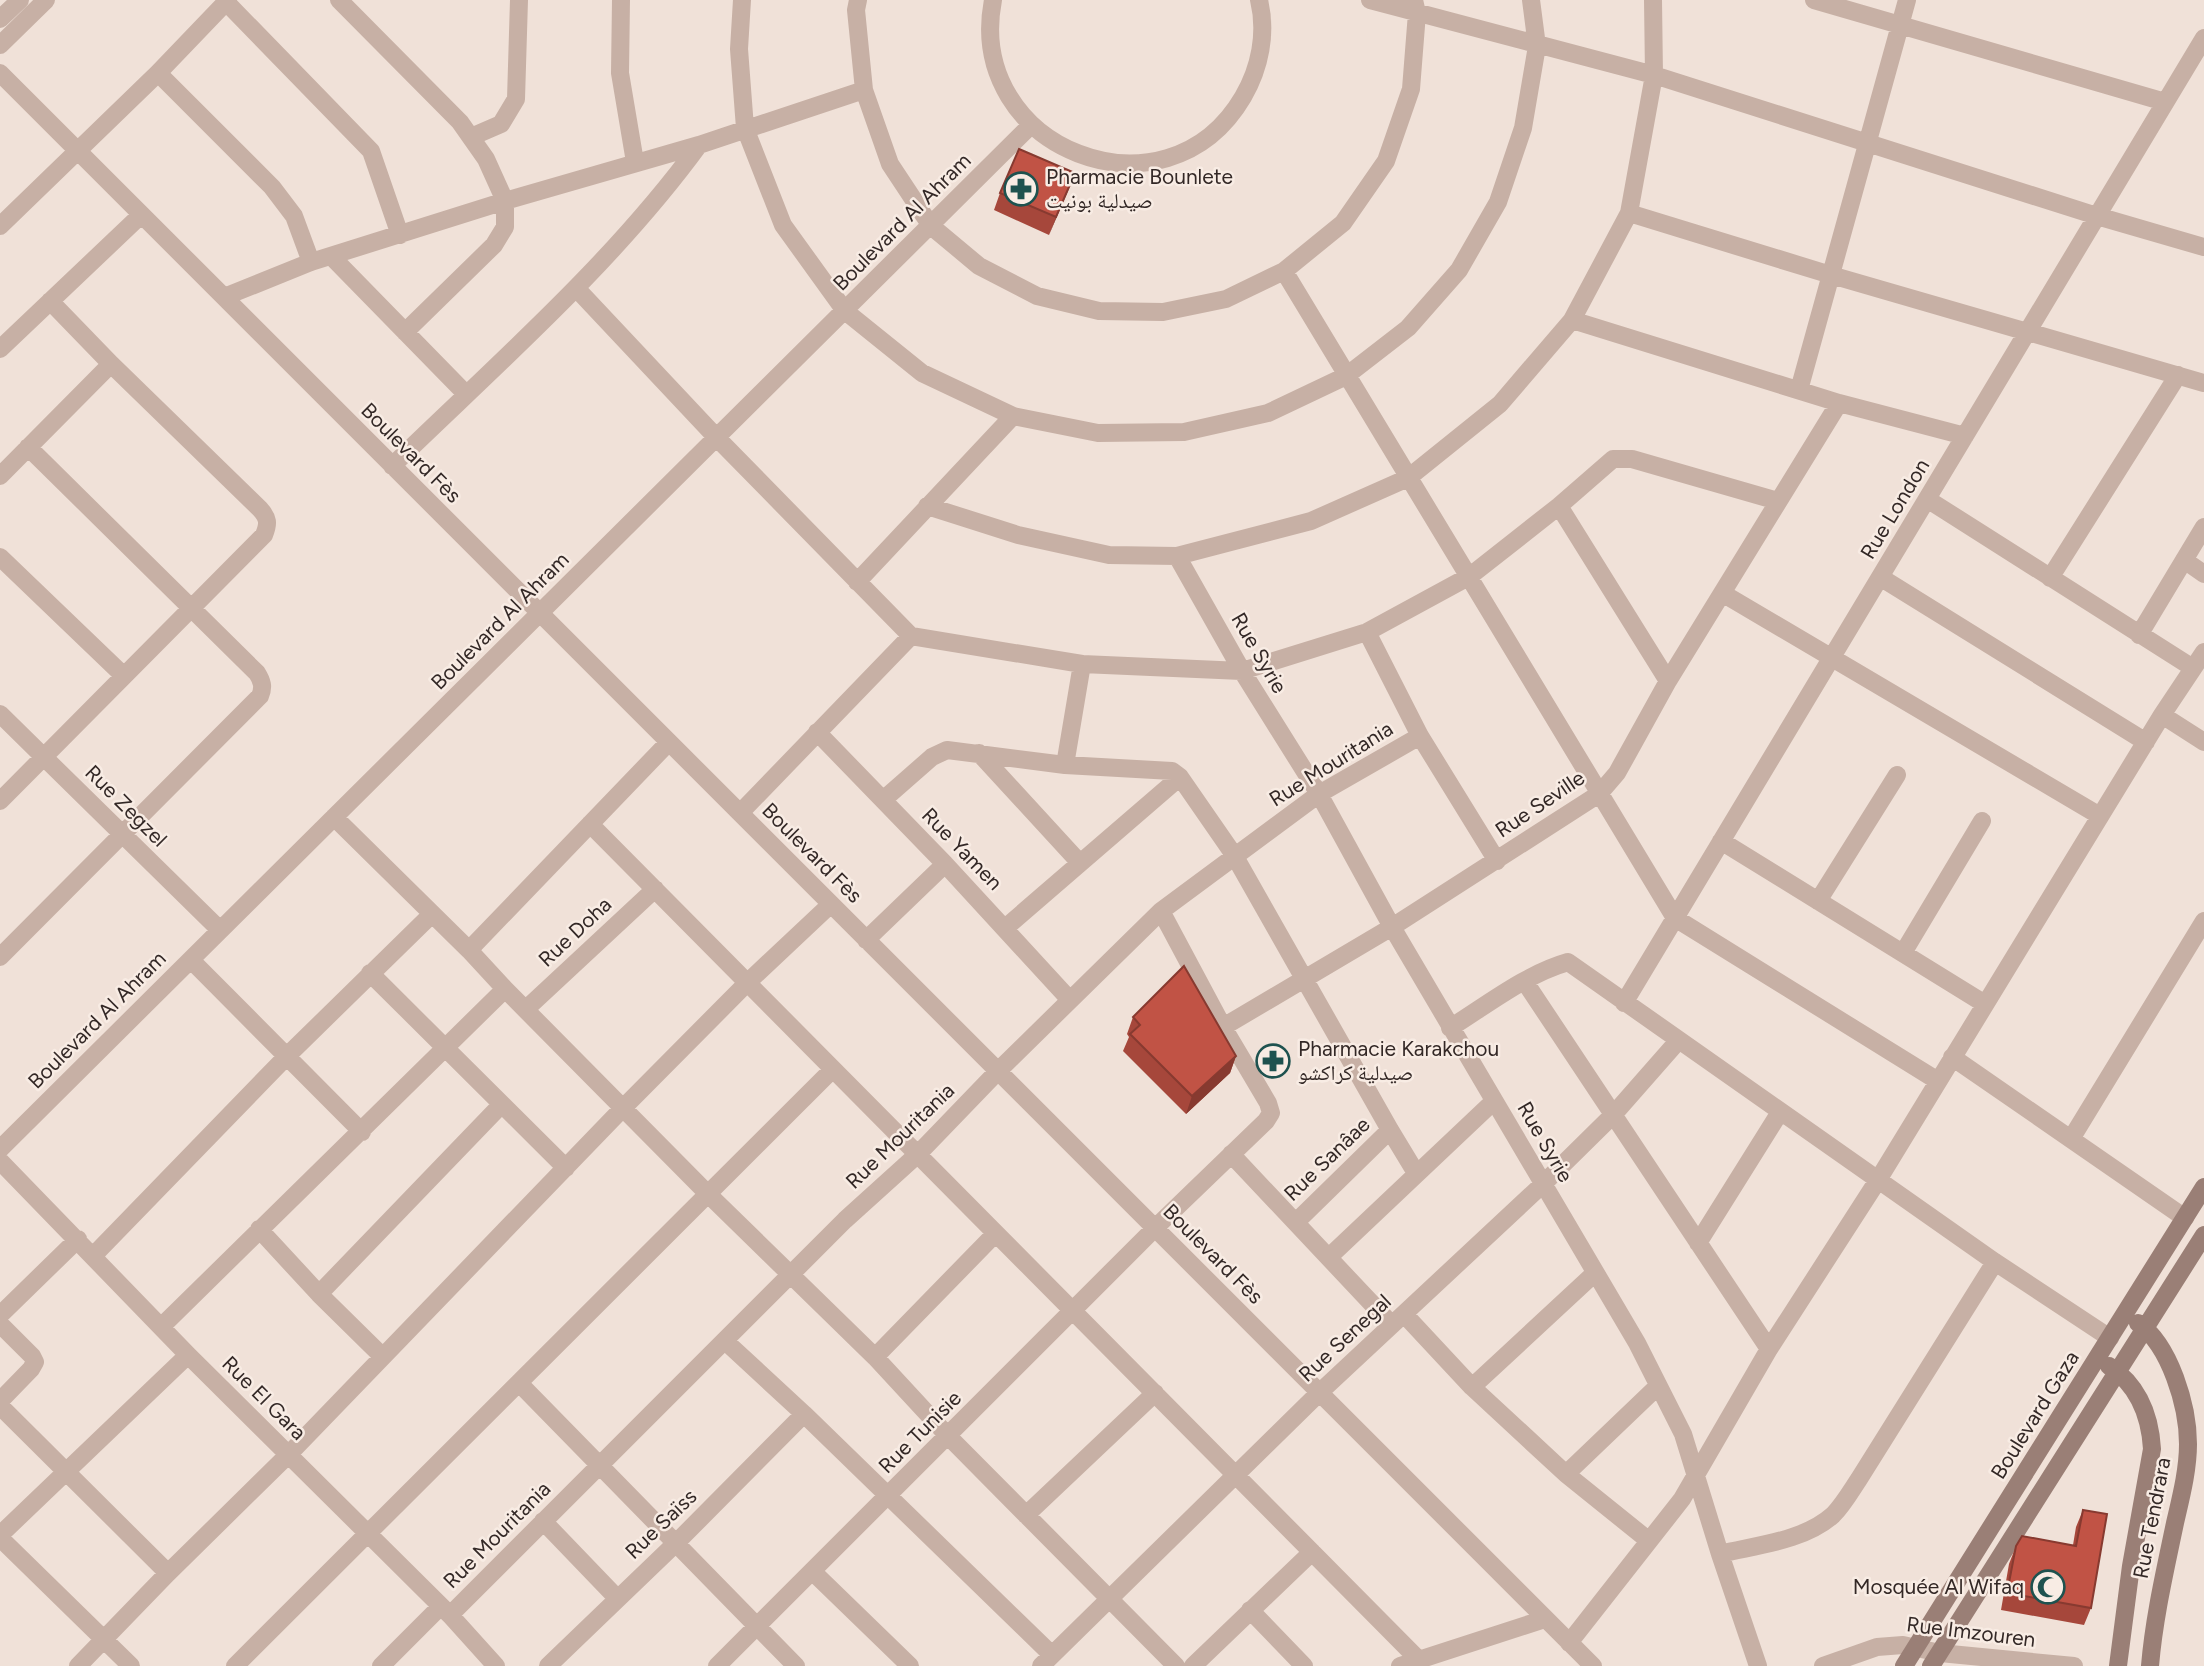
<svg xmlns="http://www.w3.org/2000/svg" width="2204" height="1666" font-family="Figtree,'Noto Naskh Arabic',sans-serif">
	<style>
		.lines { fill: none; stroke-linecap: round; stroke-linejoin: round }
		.street { stroke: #c7b0a5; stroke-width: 18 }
		.secondary { stroke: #9a7f76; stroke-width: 18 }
		.wall { fill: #a6473b }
		.shaded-wall { fill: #873a30 }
		.building { fill: #c15345; stroke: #873a30; stroke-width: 2 }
		.labels { text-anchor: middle; stroke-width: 5; stroke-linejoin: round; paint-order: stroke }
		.poi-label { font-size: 21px; fill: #332826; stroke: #f8ece4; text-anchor: start }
		.street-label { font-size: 21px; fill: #332826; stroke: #f8ece4 }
	</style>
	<rect width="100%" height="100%" fill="#f0e1d8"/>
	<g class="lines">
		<path class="street" d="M 339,0 L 460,122 L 486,159 L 505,201 L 505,227 L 494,245 L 405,332
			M 621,0 L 620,73 L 635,162
			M 742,0 L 739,49 L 745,128 L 783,225 L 845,311 L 922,373 L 1013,416 L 1098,433 L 1184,432 L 1268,413 L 1346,376 L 1408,328 L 1459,270 L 1498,202 L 1523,128 L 1537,46 L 1531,0
			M 858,0 L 856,10 L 864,90 L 890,164 L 931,226 L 979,266 L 1037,296 L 1099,311 L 1163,312 L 1226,299 L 1284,271 L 1343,223 L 1386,161 L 1411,89 L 1417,13 L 1414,0
			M 993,0 C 964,149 1166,228 1243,97 C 1260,68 1267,33 1259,0
			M 1370,0 L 1654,75 L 2097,216 L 2204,247
			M 1814,0 L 2165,102
			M 226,2 L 371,151 L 400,235
			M 0,19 L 20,0
			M 0,45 L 46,0
			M 0,73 L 1593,1666
			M 158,73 L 272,187 L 294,216 L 311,262
			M 471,137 L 501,124 L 516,99 L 519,0
			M 1629,213 L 1831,275 L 2204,383
			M 0,226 L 158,73 L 228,0
			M 331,256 L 466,394
			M 1284,271 L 1675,918 L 1938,1081
			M 576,288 L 717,438 L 911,636 L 1082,664 L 1242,671 L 1367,632 L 1470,576 L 1559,506 L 1613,459 L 1632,459 L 1778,501
			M 224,297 L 311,262 L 505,201 L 699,145 L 864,90
			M 1572,320 L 1839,403 L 1965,436
			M 0,349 L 141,215
			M 1799,390 L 1907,0
			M 392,466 C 498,363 612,264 699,145
			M 0,476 L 111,364
			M 1927,499 L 2193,668
			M 927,506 L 1018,535 L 1109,555 L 1177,556 L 1311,521 L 1408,478 L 1500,404 L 1572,320 L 1629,213 L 1654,75 L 1653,0
			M 1559,506 L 1668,681
			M 1177,556 L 1242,671 L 1319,794 L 1392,927 L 1637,1343 L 1683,1434 L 1720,1554 L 1758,1666
			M 0,557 L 124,676
			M 2184,560 L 2204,574
			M 1880,577 L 2146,742
			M 2050,578 L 2178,375
			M 857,582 L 1013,416
			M 1722,593 L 2100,816
			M 1367,632 L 1420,736 L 1497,861
			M 2139,635 L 2204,527
			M 0,714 L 220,930
			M 2162,715 L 2204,742
			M 817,732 L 945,864 L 1070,1000
			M 979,753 L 1080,863
			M 1065,765 L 1082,664
			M 883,800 L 932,757 L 947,750 L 1065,765 L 1172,771 L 1180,777 L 1234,855 L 1390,1130 L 1416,1173
			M 0,801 L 264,535 C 269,523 268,518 260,509 L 111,364 L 50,301
			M 740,813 L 911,636
			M 334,817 L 469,950 L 505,989 L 708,1194 L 875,1357 L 948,1436 L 1176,1666
			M 590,824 L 1419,1660
			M 1721,841 L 1985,1004
			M 1818,901 L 1897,775
			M 1005,928 L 1180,777
			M 866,940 L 945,864
			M 469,950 L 669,742
			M 1903,953 L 1982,821
			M 0,957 L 260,696 C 264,687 262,681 257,673 L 28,447
			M 191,960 L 362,1132
			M 370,973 L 566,1168
			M 1525,982 L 1769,1349
			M 1624,1003 L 2204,38
			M 526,1009 L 655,889
			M 1223,1027 L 1392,927 L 1599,794 L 1617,773 L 1668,681 L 1839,403
			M 1450,1028 C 1487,1005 1526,974 1568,962 L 1995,1262 L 2110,1338
			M 1952,1057 L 2185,1218
			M 2071,1139 L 2204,921
			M 0,1149 L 1031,125
			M 1231,1154 L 1392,1325
			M 0,1161 L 188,1355 L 450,1615 L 496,1666
			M 1296,1222 L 1390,1130
			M 259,1229 L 319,1294 L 382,1356
			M 1698,1243 L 1780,1112
			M 93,1256 L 288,1055 L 432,914
			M 1329,1257 L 1494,1101
			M 319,1294 L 501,1105
			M 1404,1314 L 1472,1387 L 1566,1474 L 1648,1540
			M 0,1315 L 78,1239
			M 0,1324 L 32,1356 L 35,1362 L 31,1369 L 0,1401
			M 162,1326 L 505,989
			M 725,1341 L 804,1414 L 1052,1655
			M 875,1357 L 994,1235
			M 519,1383 L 796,1666
			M 1472,1387 L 1595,1273
			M 0,1406 L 168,1573
			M 1566,1474 L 1658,1386
			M 1026,1515 L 1155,1393
			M 543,1521 L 617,1598
			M 0,1535 L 188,1355
			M 0,1538 L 131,1666
			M 1720,1554 C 1757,1545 1804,1541 1833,1515 C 1843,1505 1851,1491 1859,1479 L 1995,1262
			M 812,1571 L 910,1666
			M 1250,1610 L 1304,1666
			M 450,1615 L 845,1220 L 918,1154 L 998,1071 L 1161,911 L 1319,794 L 1420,736
			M 1569,1643 L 1682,1499 L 1769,1349 L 1878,1180 L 2162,715 L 2204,652
			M 78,1666 L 168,1573 L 289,1454 L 623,1108 L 748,982 L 831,904
			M 235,1666 L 833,1069
			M 381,1666 L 441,1606
			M 548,1666 L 676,1543 L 804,1414
			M 717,1666 L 1155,1228 L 1266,1121 L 1271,1113 L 1268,1103 L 1223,1027 L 1161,911
			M 1041,1666 L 1319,1393 L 1543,1184 L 1613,1115 L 1678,1041
			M 1193,1666 L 1312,1552
			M 1400,1666 L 1545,1619
			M 1823,1666 L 1877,1647 L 1903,1645 L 1940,1653 L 2074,1666"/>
		<path class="secondary" d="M 2138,1323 C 2170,1345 2188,1406 2188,1444 C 2188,1470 2181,1497 2175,1523 C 2165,1571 2154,1618 2150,1666
			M 2109,1366 C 2138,1385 2150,1415 2152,1449 L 2131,1566 L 2118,1666
			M 1904,1666 L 2204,1187
			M 1931,1666 L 2204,1235"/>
	</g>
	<path class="wall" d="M 1075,173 L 1049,235 L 994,210 L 1000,193 Z
		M 1133,1017 L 1236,1056 L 1230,1073 L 1186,1114 L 1123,1051 L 1129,1037 L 1127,1034 Z
		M 2083,1510 L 2091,1608 L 2084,1625 L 2001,1610 L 2009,1564 L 2016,1546 L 2073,1545 L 2076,1527 Z"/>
	<path class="shaded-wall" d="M 1075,173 L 1068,191 L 1049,235 L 1056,217 Z
		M 1236,1056 L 1230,1073 L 1186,1114 L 1192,1096 Z"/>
	<path class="building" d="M 1019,149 L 1075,173 L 1056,217 L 1000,193 Z
		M 1184,966 L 1236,1056 L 1192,1096 L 1130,1034 L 1140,1025 L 1133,1017 Z
		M 2083,1510 L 2107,1514 L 2091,1608 L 2007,1593 L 2016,1546 L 2022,1536 L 2076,1546 Z"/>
	<defs>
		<symbol id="pharmacy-ring" viewBox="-11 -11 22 22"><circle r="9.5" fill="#f8ece4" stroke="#1e524f" stroke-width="1.5"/><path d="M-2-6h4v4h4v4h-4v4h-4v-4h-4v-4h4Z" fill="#1e524f"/></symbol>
		<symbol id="mosque-ring" viewBox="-11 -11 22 22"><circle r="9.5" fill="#f8ece4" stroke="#1e524f" stroke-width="1.5"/><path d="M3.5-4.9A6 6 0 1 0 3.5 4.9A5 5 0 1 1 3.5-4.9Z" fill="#1e524f"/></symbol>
	</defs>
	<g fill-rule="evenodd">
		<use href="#pharmacy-ring" x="1002" y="170" width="38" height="38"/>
		<use href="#pharmacy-ring" x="1254" y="1042" width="38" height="38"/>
		<use href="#mosque-ring" x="2029" y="1568" width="38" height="38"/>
	</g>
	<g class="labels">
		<g class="poi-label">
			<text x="1046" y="184">Pharmacie Bounlete<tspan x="1046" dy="24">صيدلية بونيت</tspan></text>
			<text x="1298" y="1056">Pharmacie Karakchou<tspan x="1298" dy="24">صيدلية كراكشو</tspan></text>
			<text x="2024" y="1594" text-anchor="end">Mosquée Al Wifaq</text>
		</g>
		<g class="street-label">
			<text transform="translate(902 222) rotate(-45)" y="7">Boulevard Al Ahram</text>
			<text transform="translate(411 453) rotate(45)" y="7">Boulevard Fès</text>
			<text transform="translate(1895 509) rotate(-59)" y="7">Rue London</text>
			<text transform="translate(500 621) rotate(-45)" y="7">Boulevard Al Ahram</text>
			<text transform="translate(1259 653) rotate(60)" y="7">Rue Syrie</text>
			<text transform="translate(1331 764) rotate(-32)" y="7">Rue Mouritania</text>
			<text transform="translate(1540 804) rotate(-34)" y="7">Rue Seville</text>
			<text transform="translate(126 806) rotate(45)" y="7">Rue Zegzel</text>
			<text transform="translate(962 849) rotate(46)" y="7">Rue Yamen</text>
			<text transform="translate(812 853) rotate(45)" y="7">Boulevard Fès</text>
			<text transform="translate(575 932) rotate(-43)" y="7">Rue Doha</text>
			<text transform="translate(97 1020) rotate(-45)" y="7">Boulevard Al Ahram</text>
			<text transform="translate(900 1136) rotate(-44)" y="7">Rue Mouritania</text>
			<text transform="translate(1545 1142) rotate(60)" y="7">Rue Syrie</text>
			<text transform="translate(1327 1159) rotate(-44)" y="7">Rue Sanâae</text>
			<text transform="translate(1213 1254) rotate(45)" y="7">Boulevard Fès</text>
			<text transform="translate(1345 1338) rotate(-43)" y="7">Rue Senegal</text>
			<text transform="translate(264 1398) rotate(45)" y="7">Rue El Gara</text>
			<text transform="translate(2035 1415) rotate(-58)" y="7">Boulevard Gaza</text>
			<text transform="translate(920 1432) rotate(-45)" y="7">Rue Tunisie</text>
			<text transform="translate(2152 1518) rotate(-79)" y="7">Rue Tendrara</text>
			<text transform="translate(661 1524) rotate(-44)" y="7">Rue Saïss</text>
			<text transform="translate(497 1535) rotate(-45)" y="7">Rue Mouritania</text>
			<text transform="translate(1971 1632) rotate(7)" y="7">Rue Imzouren</text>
		</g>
	</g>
</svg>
